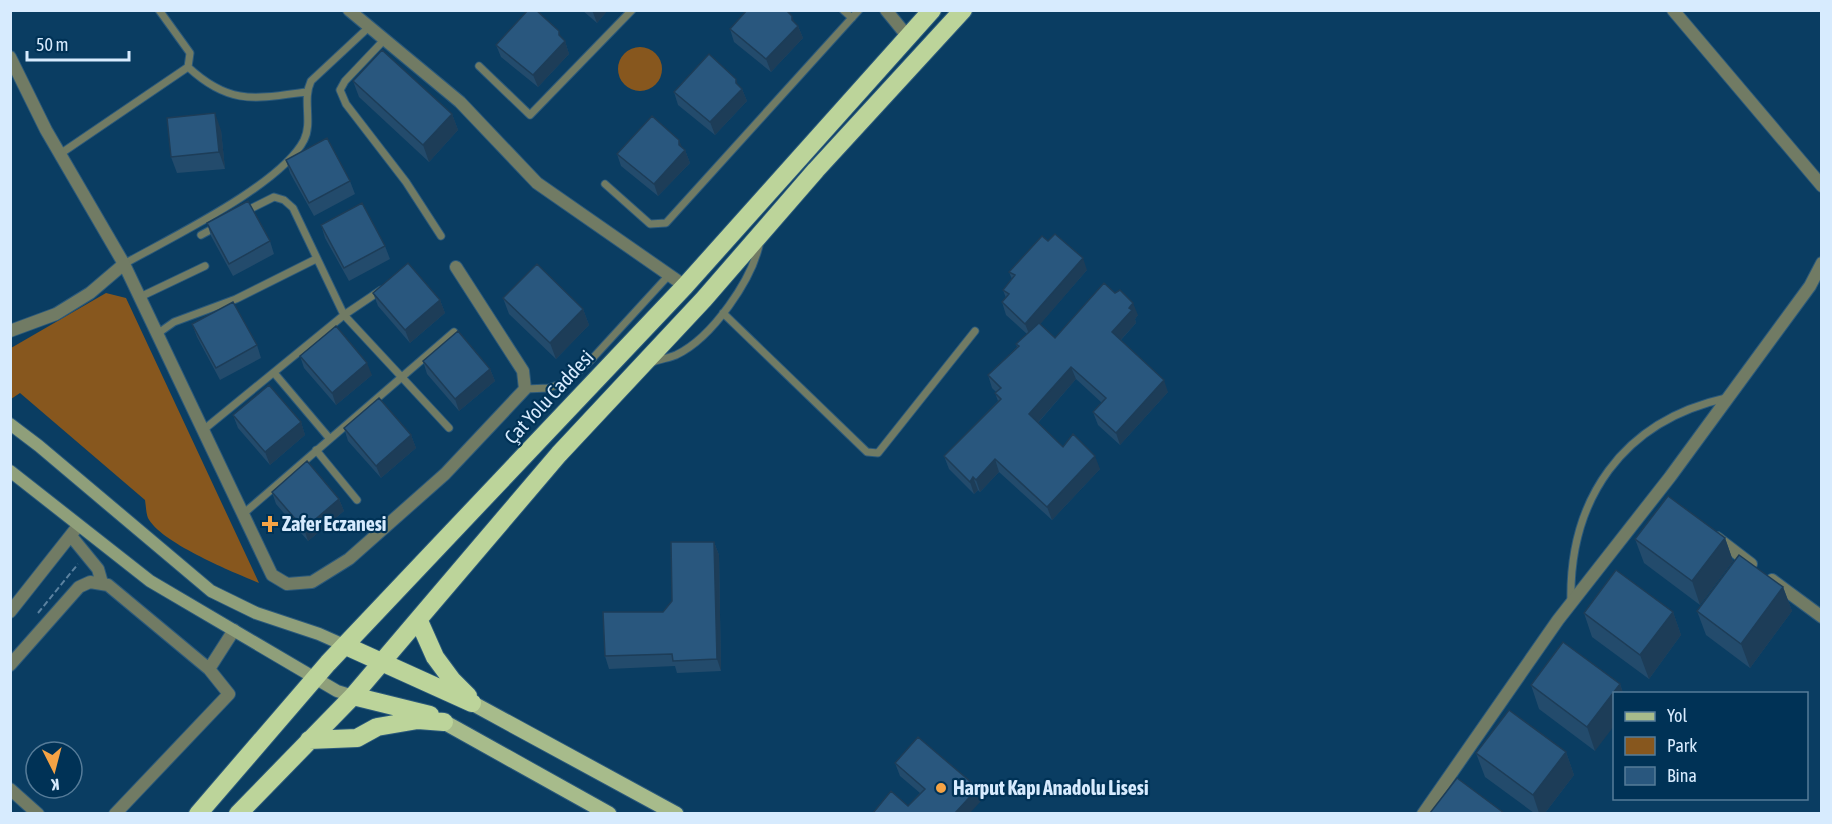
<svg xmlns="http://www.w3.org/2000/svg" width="1832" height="824" font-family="'Asap Condensed',sans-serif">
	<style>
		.green { fill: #87571e }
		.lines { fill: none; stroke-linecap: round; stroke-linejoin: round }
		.lane-casing { stroke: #2b597b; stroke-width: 9 }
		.street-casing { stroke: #2b597b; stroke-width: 14 }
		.secondary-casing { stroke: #2b597b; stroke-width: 14 }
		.primary-casing { stroke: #2b597b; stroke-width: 17 }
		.highway-casing { stroke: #2b597b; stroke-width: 20 }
		.path { stroke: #5b82a0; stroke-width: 2; stroke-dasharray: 6 3; stroke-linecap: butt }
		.lane { stroke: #717b64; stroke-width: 7 }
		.street { stroke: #717b64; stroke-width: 12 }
		.secondary { stroke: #8f9f7a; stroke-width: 12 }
		.primary { stroke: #a7bb8b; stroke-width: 15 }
		.highway { stroke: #bcd49a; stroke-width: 18 }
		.wall { fill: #234b6c }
		.shaded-wall { fill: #1d3d58 }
		.building { fill: #29577e; stroke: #1d3d58; stroke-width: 1.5 }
		.poi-dot { fill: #f5a345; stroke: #003256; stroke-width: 2 }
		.labels { text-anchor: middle; stroke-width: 4.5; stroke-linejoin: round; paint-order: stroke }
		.street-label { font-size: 20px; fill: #d7ebfe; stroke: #003256 }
		.poi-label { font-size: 20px; font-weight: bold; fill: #d7ebfe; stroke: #003256; text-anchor: start }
	</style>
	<rect width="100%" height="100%" fill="#0a3d62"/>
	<path class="green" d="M618 69a22 22 0 1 1 44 0a22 22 0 1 1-44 0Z
		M 106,293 L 126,298 L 259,583 C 233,572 161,543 148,518 C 146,513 146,506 145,500 L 20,393 L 11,399 L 11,348 Z"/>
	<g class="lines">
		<defs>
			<path id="lane" d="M 843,10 L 852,18
				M 384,40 L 345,81 L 340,90 L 346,104 L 406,182 L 441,236
				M 479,66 L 530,115 L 632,10
				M 188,67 C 229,105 254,99 306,92
				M 60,154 L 188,67 L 190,53 L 159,10
				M 605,184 L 650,224 L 666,223 L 859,10
				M 201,235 L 216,227
				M 124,264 C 170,238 281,185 304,140 C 313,122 302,100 311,81 L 369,27
				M 381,290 L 344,315 L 449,428
				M 140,297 L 205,266
				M 723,313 L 867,452 L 878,453 L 975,331
				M 157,334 L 174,322 L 236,299 L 316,259
				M 653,362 C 660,359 669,358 676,355 C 712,338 753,279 760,241
				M 275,374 L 330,439
				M 525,389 L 549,388 L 566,382 L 591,360 L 669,275
				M 202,431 L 344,315 L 293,208 L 284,200 L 274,197 L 244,212
				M 316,450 L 357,500
				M 243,514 L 454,332
				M 1571,604 C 1568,499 1623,421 1726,398"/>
			<path id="street" d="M 349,10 L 460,102 L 537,183 L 685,286
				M 886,10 L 908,37
				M 1673,10 L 1822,186
				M 10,57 L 46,130 L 124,264 L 272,575 L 287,584 L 312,582 L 349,559 L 445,474 L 525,389 L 523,371 L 456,267
				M 10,331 L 56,314 L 90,293 L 124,264
				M 71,536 L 98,569 L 102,583
				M 1717,538 L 1751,564
				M 1772,580 L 1822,617
				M 10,612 L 78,526
				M 10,665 L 79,587 L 90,582 L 108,585 L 209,669
				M 10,789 L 38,814
				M 115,814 L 229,694 L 209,669 L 234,630
				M 1423,814 L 1558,620 L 1670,477 L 1810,286 L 1822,263"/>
			<path id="secondary" d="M 10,424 L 39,446 L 211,591 L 256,613 L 319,634 L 346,646
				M 10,471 L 150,581 L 337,691 L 353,696"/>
			<path id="primary" d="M 472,703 L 676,814
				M 444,722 L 609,814"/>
			<path id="highway" d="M 419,621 L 435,657 L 452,680 L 468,696
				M 346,646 L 472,703
				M 353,696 L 430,715
				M 309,740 L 357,738 L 377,727 L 418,720 L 444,722
				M 198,814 L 328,663 L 685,286 L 932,10
				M 238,814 L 353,696 L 559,454 L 704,299 L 816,170 L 963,10"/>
		</defs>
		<use href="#lane" class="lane-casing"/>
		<use href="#street" class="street-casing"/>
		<use href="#secondary" class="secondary-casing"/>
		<use href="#primary" class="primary-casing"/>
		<use href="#highway" class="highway-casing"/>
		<path class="path" d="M 10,522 L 11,522
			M 38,613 L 78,564"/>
		<use href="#lane" class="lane"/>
		<use href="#street" class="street"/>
		<use href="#secondary" class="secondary"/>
		<use href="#primary" class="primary"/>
		<use href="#highway" class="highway"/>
	</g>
	<path class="wall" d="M 582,10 L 608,10 L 597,23 Z
		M 792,16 L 794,22 L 798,26 L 803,38 L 771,72 L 734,42 L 730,29 Z
		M 565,41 L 569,54 L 538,87 L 501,57 L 496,45 Z
		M 353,81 L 452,114 L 458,130 L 429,162 L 359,97 Z
		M 738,85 L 742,89 L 747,101 L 715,135 L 678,105 L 674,92 Z
		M 221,130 L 225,169 L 177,173 L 171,157 Z
		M 682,147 L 685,150 L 690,163 L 658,196 L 621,166 L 617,154 Z
		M 286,160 L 350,181 L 355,194 L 314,216 L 290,173 Z
		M 207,223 L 270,241 L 274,254 L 233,276 L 211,236 Z
		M 321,225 L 385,246 L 390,259 L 349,281 L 325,238 Z
		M 1087,270 L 1040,324 L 1055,338 L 1138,315 L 1135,319 L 1136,323 L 1121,340 L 1168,392 L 1120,445 L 1098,425 L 1093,412 L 1102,403 L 1076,379 L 1038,423 L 1063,447 L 1100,469 L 1052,520 L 999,472 L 980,492 L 978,490 L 974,494 L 949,469 L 944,456 L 998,401 L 995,393 L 996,392 L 992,388 L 988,375 L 1017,347 L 1016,344 L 1027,334 L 1006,315 L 1002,302 L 1006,298 L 1003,290 L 1012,279 L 1009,272 Z
		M 373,293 L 440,300 L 445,313 L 410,343 L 378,306 Z
		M 503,298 L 583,309 L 589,325 L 556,359 L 509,314 Z
		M 192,324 L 257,345 L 261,358 L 220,380 L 197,337 Z
		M 300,356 L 372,375 L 336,405 L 304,368 Z
		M 423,361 L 490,369 L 495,381 L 459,411 L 427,374 Z
		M 233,415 L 301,422 L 305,435 L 270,465 L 238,428 Z
		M 344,428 L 411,435 L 416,448 L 381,478 L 348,441 Z
		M 272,492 L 339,499 L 344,511 L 308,541 L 276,504 Z
		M 1725,538 L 1733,561 L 1700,605 L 1644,563 L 1635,539 Z
		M 714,542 L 719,555 L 721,671 L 677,673 L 675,666 L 609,669 L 605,656 L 663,612 L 672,601 Z
		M 1783,587 L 1792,611 L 1750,668 L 1706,635 L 1697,611 Z
		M 1673,612 L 1681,635 L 1649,679 L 1592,637 L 1584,613 Z
		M 1620,684 L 1623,693 L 1614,693 L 1595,751 L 1539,709 L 1531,685 Z
		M 1566,752 L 1574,775 L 1545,813 L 1534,813 L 1485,777 L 1476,753 Z
		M 895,763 L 978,788 L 982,800 L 908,806 L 920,793 L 900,776 Z"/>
	<path class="shaded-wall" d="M 592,10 L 608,10 L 597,23 Z
		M 792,16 L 796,28 L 798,26 L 803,38 L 771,72 L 766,59 L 792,20 Z
		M 559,31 L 563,43 L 565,41 L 569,54 L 538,87 L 533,75 L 559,35 Z
		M 736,79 L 740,91 L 742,89 L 747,101 L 715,135 L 710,122 L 736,83 Z
		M 215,113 L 221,130 L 225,169 L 219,152 Z
		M 452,114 L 458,130 L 429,162 L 423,145 Z
		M 679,140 L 684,152 L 685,150 L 690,163 L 658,196 L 654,184 L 679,145 Z
		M 1083,258 L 1087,270 L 1030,336 L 1025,324 Z
		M 440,300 L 445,313 L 410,343 L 405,330 Z
		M 1133,303 L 1138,315 L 1135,319 L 1136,323 L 1116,345 L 1112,332 Z
		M 583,309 L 589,325 L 556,359 L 550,343 Z
		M 367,363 L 372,375 L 336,405 L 332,393 Z
		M 1071,367 L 1076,379 L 1034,427 L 1029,414 Z
		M 490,369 L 495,381 L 459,411 L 455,399 Z
		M 1164,380 L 1168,392 L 1120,445 L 1116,433 Z
		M 301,422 L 305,435 L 270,465 L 265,452 Z
		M 411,435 L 416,448 L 381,478 L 376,466 Z
		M 1095,456 L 1100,469 L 1052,520 L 1047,507 Z
		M 995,459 L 999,472 L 980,492 L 976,480 Z
		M 973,477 L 978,490 L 974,494 L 970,482 Z
		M 339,499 L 344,511 L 308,541 L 304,529 Z
		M 1725,538 L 1733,561 L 1700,605 L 1692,581 Z
		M 714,542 L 719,555 L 721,671 L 717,659 Z
		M 1783,587 L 1792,611 L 1750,668 L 1741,644 Z
		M 1673,612 L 1681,635 L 1649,679 L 1640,655 Z
		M 1620,684 L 1623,693 L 1614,693 L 1614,726 L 1595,751 L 1587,727 Z
		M 1566,752 L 1574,775 L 1545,813 L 1539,813 L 1533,795 Z
		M 978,788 L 982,800 L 970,813 L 955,813 Z"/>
	<path class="building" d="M 528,10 L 536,10 L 559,31 L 559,35 L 565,41 L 533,75 L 496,45 Z
		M 747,10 L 786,10 L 792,16 L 792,20 L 798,26 L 766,59 L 730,29 Z
		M 382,50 L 452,114 L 423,145 L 353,81 Z
		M 709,54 L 736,79 L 736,83 L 742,89 L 710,122 L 674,92 Z
		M 215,113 L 219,152 L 171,157 L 167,118 Z
		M 652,116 L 679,140 L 679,145 L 685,150 L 654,184 L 617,154 Z
		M 327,138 L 350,181 L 309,203 L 286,160 Z
		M 248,201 L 270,241 L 229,264 L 207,223 Z
		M 362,203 L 385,246 L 344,268 L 321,225 Z
		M 1055,234 L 1083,258 L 1025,324 L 1002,302 L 1009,294 L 1003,290 L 1015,275 L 1009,272 L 1042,236 L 1048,241 Z
		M 408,263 L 440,300 L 405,330 L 373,293 Z
		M 537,264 L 583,309 L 550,343 L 503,298 Z
		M 1104,283 L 1115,293 L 1120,290 L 1133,303 L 1129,308 L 1132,310 L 1112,332 L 1164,380 L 1116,433 L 1093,412 L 1106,398 L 1071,367 L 1029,414 L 1063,447 L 1073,434 L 1095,456 L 1047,507 L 995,459 L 976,480 L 973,477 L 970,482 L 944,456 L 1001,399 L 995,393 L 1001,388 L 988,375 L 1019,346 L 1016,344 L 1039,323 L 1055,338 Z
		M 233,302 L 257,345 L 216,368 L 192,324 Z
		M 336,326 L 367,363 L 332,393 L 300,356 Z
		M 458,331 L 490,369 L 455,399 L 423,361 Z
		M 269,385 L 301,422 L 265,452 L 233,415 Z
		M 379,398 L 411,435 L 376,466 L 344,428 Z
		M 307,461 L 339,499 L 304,529 L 272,492 Z
		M 1668,496 L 1725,538 L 1692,581 L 1635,539 Z
		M 671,542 L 714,542 L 717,659 L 673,661 L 672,654 L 605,656 L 603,612 L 663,612 L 672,601 Z
		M 1739,555 L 1783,587 L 1741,644 L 1697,611 Z
		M 1616,570 L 1673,612 L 1640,655 L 1584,613 Z
		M 1563,642 L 1620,684 L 1587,727 L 1531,685 Z
		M 1509,710 L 1566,752 L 1533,795 L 1476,753 Z
		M 918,737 L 978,788 L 955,813 L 873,813 L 891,791 L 908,806 L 925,789 L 895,763 Z
		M 1457,778 L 1504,813 L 1430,813 Z"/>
	<g class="poi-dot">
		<path d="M267 515h6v6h6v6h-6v6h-6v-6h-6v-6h6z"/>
		<circle cx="941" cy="788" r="6"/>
	</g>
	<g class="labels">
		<g class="street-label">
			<text transform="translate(549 397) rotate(-47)" y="7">Çat Yolu Caddesi</text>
		</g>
		<g class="poi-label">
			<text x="282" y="531">Zafer Eczanesi</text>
			<text x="953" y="795">Harput Kapı Anadolu Lisesi</text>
		</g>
	</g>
	<rect width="1832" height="824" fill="none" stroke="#d7ebfe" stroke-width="24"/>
	<rect x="1613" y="692" width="195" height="108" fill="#003256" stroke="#567c99" stroke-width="1.5"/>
	<rect x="1625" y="712" width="30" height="9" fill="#a7bb8b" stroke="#567c99" stroke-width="1.5"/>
	<text x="1667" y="722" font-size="18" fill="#d7ebfe">Yol</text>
	<rect x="1625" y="737" width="30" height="18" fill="#87571e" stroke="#567c99" stroke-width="1.5"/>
	<text x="1667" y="752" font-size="18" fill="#d7ebfe">Park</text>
	<rect x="1625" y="767" width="30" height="18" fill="#29577e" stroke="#567c99" stroke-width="1.5"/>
	<text x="1667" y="782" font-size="18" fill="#d7ebfe">Bina</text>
	<g transform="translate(54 770) rotate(174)"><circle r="28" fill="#003256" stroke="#567c99" stroke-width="1.5"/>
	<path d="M0-4.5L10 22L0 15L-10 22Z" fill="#f5a345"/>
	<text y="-9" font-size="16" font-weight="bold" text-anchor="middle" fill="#d7ebfe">K</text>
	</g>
	<path d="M27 51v9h102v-9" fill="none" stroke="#d7ebfe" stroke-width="3"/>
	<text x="36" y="51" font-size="18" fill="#d7ebfe" stroke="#003256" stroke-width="4.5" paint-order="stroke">50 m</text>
</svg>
